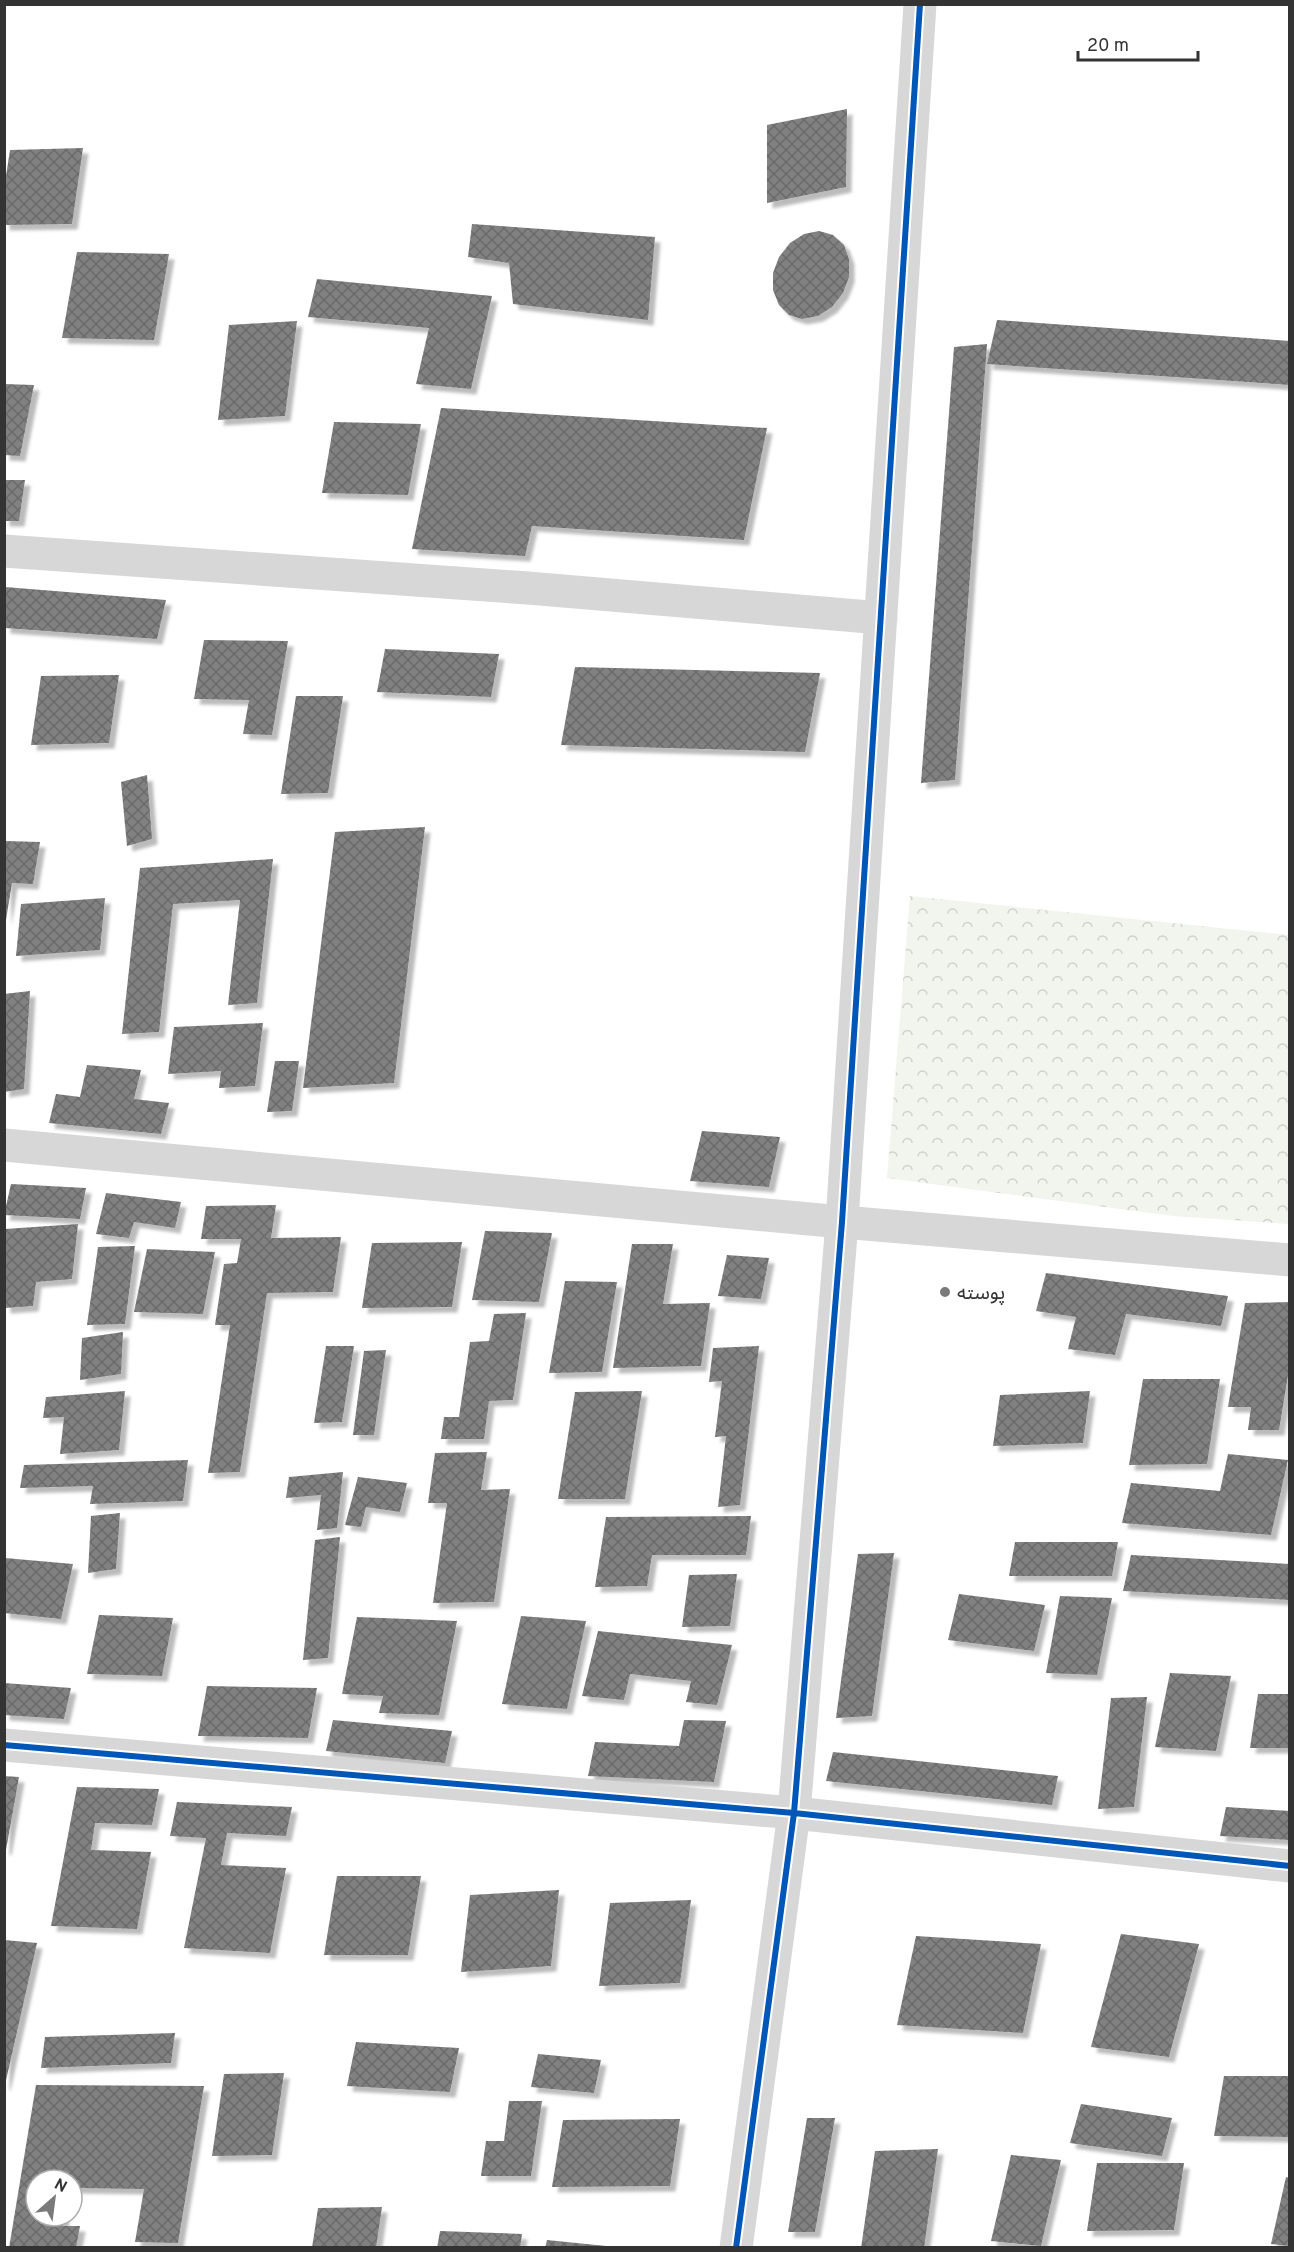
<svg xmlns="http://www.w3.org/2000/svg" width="1294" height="2252" font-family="Overpass,'Noto Sans Arabic',sans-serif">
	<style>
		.forest { fill: url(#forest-crowns) }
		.building { fill: url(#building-cross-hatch); filter: url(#shadow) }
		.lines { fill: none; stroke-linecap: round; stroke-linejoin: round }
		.street { stroke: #d7d7d7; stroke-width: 33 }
		.cycleway-casing { stroke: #fff; stroke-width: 10 }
		.cycleway { stroke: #0057b8; stroke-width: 6 }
		.poi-dot { fill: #7a7a7a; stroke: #fff; stroke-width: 2 }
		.labels { text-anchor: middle; stroke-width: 6; stroke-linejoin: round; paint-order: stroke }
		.poi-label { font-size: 20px; fill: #333; stroke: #fff; text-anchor: start }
	</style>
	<defs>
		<pattern id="forest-crowns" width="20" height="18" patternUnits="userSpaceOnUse" patternTransform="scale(1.5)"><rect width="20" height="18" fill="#f1f5ed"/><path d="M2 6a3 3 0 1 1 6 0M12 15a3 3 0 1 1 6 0" fill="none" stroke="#cfd2cc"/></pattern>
		<pattern id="building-cross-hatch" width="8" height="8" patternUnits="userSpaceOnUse" patternTransform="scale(1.5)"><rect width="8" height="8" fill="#818181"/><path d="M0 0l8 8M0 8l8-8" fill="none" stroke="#6a6a6a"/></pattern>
		<filter id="shadow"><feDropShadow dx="5.5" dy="5.5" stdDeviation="1.5" flood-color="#0004"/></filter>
	</defs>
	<rect width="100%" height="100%" fill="#fff"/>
	<path class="forest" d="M 910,896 L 1289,935 L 1289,1224 L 1173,1216 L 887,1178 Z"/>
	<path class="building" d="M 847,109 L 846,187 L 767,203 L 767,125 Z
		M 83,148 L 72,224 L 4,225 L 4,189 L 10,150 Z
		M 472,224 L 655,237 L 648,320 L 513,304 L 509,263 L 468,257 Z
		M 819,231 L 833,235 L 844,245 L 849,259 L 849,277 L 843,293 L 832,307 L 818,316 L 802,319 L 789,315 L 779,305 L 773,290 L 773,273 L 779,257 L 790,243 L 804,234 Z
		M 77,252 L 169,254 L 154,340 L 62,338 Z
		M 317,279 L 492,296 L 471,389 L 416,384 L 429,328 L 308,317 Z
		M 997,320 L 1290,341 L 1290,385 L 987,364 Z
		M 297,321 L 285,416 L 218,420 L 229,325 Z
		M 987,344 L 955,780 L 921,783 L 954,347 Z
		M 4,384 L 34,385 L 20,456 L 4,455 Z
		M 441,408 L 767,428 L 744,540 L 532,526 L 525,556 L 412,549 Z
		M 334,422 L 421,424 L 408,495 L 322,493 Z
		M 4,480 L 25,480 L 19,521 L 4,521 Z
		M 5,587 L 166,600 L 157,639 L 5,628 Z
		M 204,640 L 288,641 L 272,735 L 243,734 L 249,700 L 194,699 Z
		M 385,649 L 499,654 L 491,697 L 377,692 Z
		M 575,667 L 820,673 L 805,752 L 561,745 Z
		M 119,675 L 109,743 L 31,745 L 41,676 Z
		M 296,696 L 343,696 L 328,793 L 281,794 Z
		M 147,775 L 152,839 L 127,846 L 121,782 Z
		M 425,827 L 394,1083 L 303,1088 L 335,832 Z
		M 4,841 L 40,842 L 33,884 L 12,883 L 6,920 Z
		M 273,859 L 257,1003 L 228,1005 L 240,900 L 173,904 L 159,1032 L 122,1034 L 140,868 Z
		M 105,898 L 100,950 L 16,956 L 21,904 Z
		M 30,991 L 24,1089 L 4,1092 L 4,994 Z
		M 263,1023 L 255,1086 L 219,1088 L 221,1071 L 168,1074 L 174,1027 Z
		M 275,1061 L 299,1061 L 292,1111 L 267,1112 Z
		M 87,1065 L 141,1070 L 134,1099 L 169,1103 L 161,1134 L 49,1123 L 56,1094 L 80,1097 Z
		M 702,1131 L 780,1137 L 769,1187 L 690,1181 Z
		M 11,1184 L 86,1188 L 80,1219 L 4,1215 Z
		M 106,1193 L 181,1202 L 175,1228 L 134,1222 L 129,1238 L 96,1234 Z
		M 276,1205 L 271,1238 L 341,1237 L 333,1292 L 267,1293 L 240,1472 L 208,1473 L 230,1325 L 215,1325 L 224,1264 L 237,1263 L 241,1239 L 201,1239 L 206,1206 Z
		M 78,1224 L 72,1279 L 36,1282 L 33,1306 L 5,1308 L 5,1229 Z
		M 485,1231 L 552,1233 L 539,1302 L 472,1300 Z
		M 462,1242 L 452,1307 L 362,1308 L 372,1243 Z
		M 632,1244 L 673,1244 L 663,1304 L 710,1303 L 701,1366 L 613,1368 Z
		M 135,1246 L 125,1324 L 87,1325 L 98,1247 Z
		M 147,1249 L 215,1252 L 203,1314 L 134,1312 Z
		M 727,1255 L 769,1258 L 761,1299 L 718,1296 Z
		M 1046,1273 L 1228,1296 L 1221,1326 L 1126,1314 L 1115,1355 L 1068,1349 L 1076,1317 L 1036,1311 Z
		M 565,1281 L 617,1282 L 602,1372 L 549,1373 Z
		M 1290,1302 L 1290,1363 L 1279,1430 L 1248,1430 L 1251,1407 L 1228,1407 L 1245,1303 Z
		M 526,1313 L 513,1400 L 489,1401 L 484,1439 L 441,1439 L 444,1417 L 459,1417 L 470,1342 L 489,1341 L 494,1314 Z
		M 123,1332 L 121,1374 L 80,1380 L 82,1338 Z
		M 326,1346 L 354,1346 L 342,1422 L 314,1423 Z
		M 759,1346 L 740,1505 L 718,1507 L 726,1436 L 715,1437 L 722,1381 L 709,1382 L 713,1348 Z
		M 386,1350 L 374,1435 L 353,1435 L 364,1351 Z
		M 1143,1379 L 1220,1379 L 1207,1464 L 1129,1465 Z
		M 125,1391 L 119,1450 L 60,1454 L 64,1417 L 43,1418 L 46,1397 Z
		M 642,1391 L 625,1499 L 558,1499 L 575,1392 Z
		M 1090,1391 L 1083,1443 L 993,1446 L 1000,1395 Z
		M 487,1452 L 481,1490 L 510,1489 L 494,1602 L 433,1603 L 447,1503 L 428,1503 L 435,1453 Z
		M 1228,1454 L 1288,1460 L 1271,1535 L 1122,1523 L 1131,1483 L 1220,1491 Z
		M 188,1460 L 183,1501 L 90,1504 L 93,1486 L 20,1488 L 24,1465 Z
		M 343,1472 L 337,1528 L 317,1530 L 321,1495 L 286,1498 L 289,1477 Z
		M 358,1477 L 407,1483 L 400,1512 L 366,1507 L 361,1527 L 345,1525 Z
		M 120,1513 L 116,1569 L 88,1573 L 91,1516 Z
		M 751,1516 L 746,1555 L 652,1555 L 647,1586 L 595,1587 L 606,1517 Z
		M 340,1537 L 328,1658 L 303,1660 L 315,1540 Z
		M 1015,1542 L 1118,1542 L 1112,1576 L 1009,1576 Z
		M 894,1553 L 872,1716 L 836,1718 L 858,1554 Z
		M 1131,1555 L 1290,1564 L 1290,1600 L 1123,1591 Z
		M 5,1558 L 73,1564 L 61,1619 L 4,1613 Z
		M 737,1574 L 730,1626 L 682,1627 L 689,1575 Z
		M 959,1594 L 1045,1605 L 1034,1651 L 948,1640 Z
		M 1060,1596 L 1112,1598 L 1097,1675 L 1046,1673 Z
		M 99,1615 L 173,1618 L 162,1676 L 87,1674 Z
		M 521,1616 L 586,1621 L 567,1709 L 502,1704 Z
		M 357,1617 L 457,1621 L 439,1715 L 379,1713 L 383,1696 L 342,1694 Z
		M 598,1631 L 732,1645 L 717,1705 L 686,1702 L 691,1681 L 630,1674 L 624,1700 L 582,1696 Z
		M 1170,1673 L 1231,1676 L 1216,1751 L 1155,1747 Z
		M 4,1683 L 71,1688 L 64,1719 L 4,1715 Z
		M 207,1686 L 317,1688 L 308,1738 L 198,1736 Z
		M 1258,1694 L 1290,1694 L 1290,1748 L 1250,1748 Z
		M 1147,1697 L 1134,1807 L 1098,1809 L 1111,1698 Z
		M 333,1720 L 452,1731 L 445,1763 L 326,1751 Z
		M 684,1720 L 726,1721 L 714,1782 L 588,1776 L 595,1742 L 679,1746 Z
		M 833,1752 L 1058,1776 L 1052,1805 L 826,1781 Z
		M 4,1776 L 19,1777 L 6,1850 L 4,1849 Z
		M 77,1787 L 159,1789 L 152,1825 L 95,1823 L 91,1850 L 151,1852 L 137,1929 L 51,1926 Z
		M 177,1802 L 292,1807 L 286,1836 L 227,1833 L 221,1865 L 286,1868 L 270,1953 L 184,1948 L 206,1838 L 170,1836 Z
		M 1226,1807 L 1290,1811 L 1290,1840 L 1220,1836 Z
		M 337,1876 L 421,1876 L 408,1955 L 324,1955 Z
		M 559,1890 L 551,1966 L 461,1972 L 470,1895 Z
		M 691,1900 L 680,1983 L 599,1986 L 610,1903 Z
		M 1121,1934 L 1199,1944 L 1169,2057 L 1091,2047 Z
		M 916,1936 L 1041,1944 L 1023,2033 L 897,2025 Z
		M 4,1940 L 37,1943 L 5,2085 L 4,2085 Z
		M 175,2033 L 171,2063 L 41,2068 L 45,2037 Z
		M 356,2042 L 459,2048 L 450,2092 L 347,2086 Z
		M 538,2054 L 601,2060 L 594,2093 L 531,2087 Z
		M 284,2073 L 272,2155 L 212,2156 L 224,2074 Z
		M 1224,2076 L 1290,2076 L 1290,2137 L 1214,2136 Z
		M 36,2085 L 204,2086 L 178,2243 L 135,2242 L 144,2189 L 72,2188 L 72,2180 L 36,2180 L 36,2216 L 64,2216 L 63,2226 L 80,2226 L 76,2248 L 9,2248 Z
		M 509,2101 L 542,2101 L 531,2176 L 481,2176 L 486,2141 L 504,2141 Z
		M 1081,2104 L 1172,2118 L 1162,2156 L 1070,2143 Z
		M 807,2118 L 835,2118 L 815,2232 L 788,2232 Z
		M 680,2119 L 670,2186 L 552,2187 L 563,2120 Z
		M 938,2149 L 924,2248 L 861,2248 L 875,2151 Z
		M 1011,2155 L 1061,2160 L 1041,2246 L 991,2241 Z
		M 1097,2163 L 1184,2163 L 1174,2230 L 1087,2231 Z
		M 1286,2177 L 1290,2178 L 1290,2246 L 1271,2244 Z
		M 382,2207 L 376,2248 L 312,2248 L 318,2208 Z
		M 440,2231 L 522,2234 L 520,2248 L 437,2248 Z
		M 547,2240 L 606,2246 L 606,2248 L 545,2248 Z"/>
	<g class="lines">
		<path class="street" d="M 4,551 L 528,588 L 881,618
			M 4,1145 L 842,1222 L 1290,1260
			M 4,1745 L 794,1813 L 1290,1866
			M 736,2248 L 794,1813 L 842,1222 L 920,4"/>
		<defs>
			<path id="cycleway" d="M 4,1745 L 794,1813 L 1290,1866
				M 736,2248 L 794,1813 L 842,1222 L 920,4"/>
		</defs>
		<use href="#cycleway" class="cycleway-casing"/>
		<use href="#cycleway" class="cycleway"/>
	</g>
	<circle class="poi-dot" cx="945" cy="1292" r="6"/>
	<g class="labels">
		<g class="poi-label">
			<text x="957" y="1299">پوسته</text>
		</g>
	</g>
	<rect width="1294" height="2252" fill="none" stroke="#333333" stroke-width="12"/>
	<g transform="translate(54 2198) rotate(28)"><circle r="28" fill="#ffffff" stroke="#adadad" stroke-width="1.5"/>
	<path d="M0-4.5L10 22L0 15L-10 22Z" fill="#7a7a7a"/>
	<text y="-9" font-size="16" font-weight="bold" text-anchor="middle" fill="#333333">N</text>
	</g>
	<path d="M1078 51v9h120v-9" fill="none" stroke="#333333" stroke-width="3"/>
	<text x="1087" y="51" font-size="18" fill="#333333" stroke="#ffffff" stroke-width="4.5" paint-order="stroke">20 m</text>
</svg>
